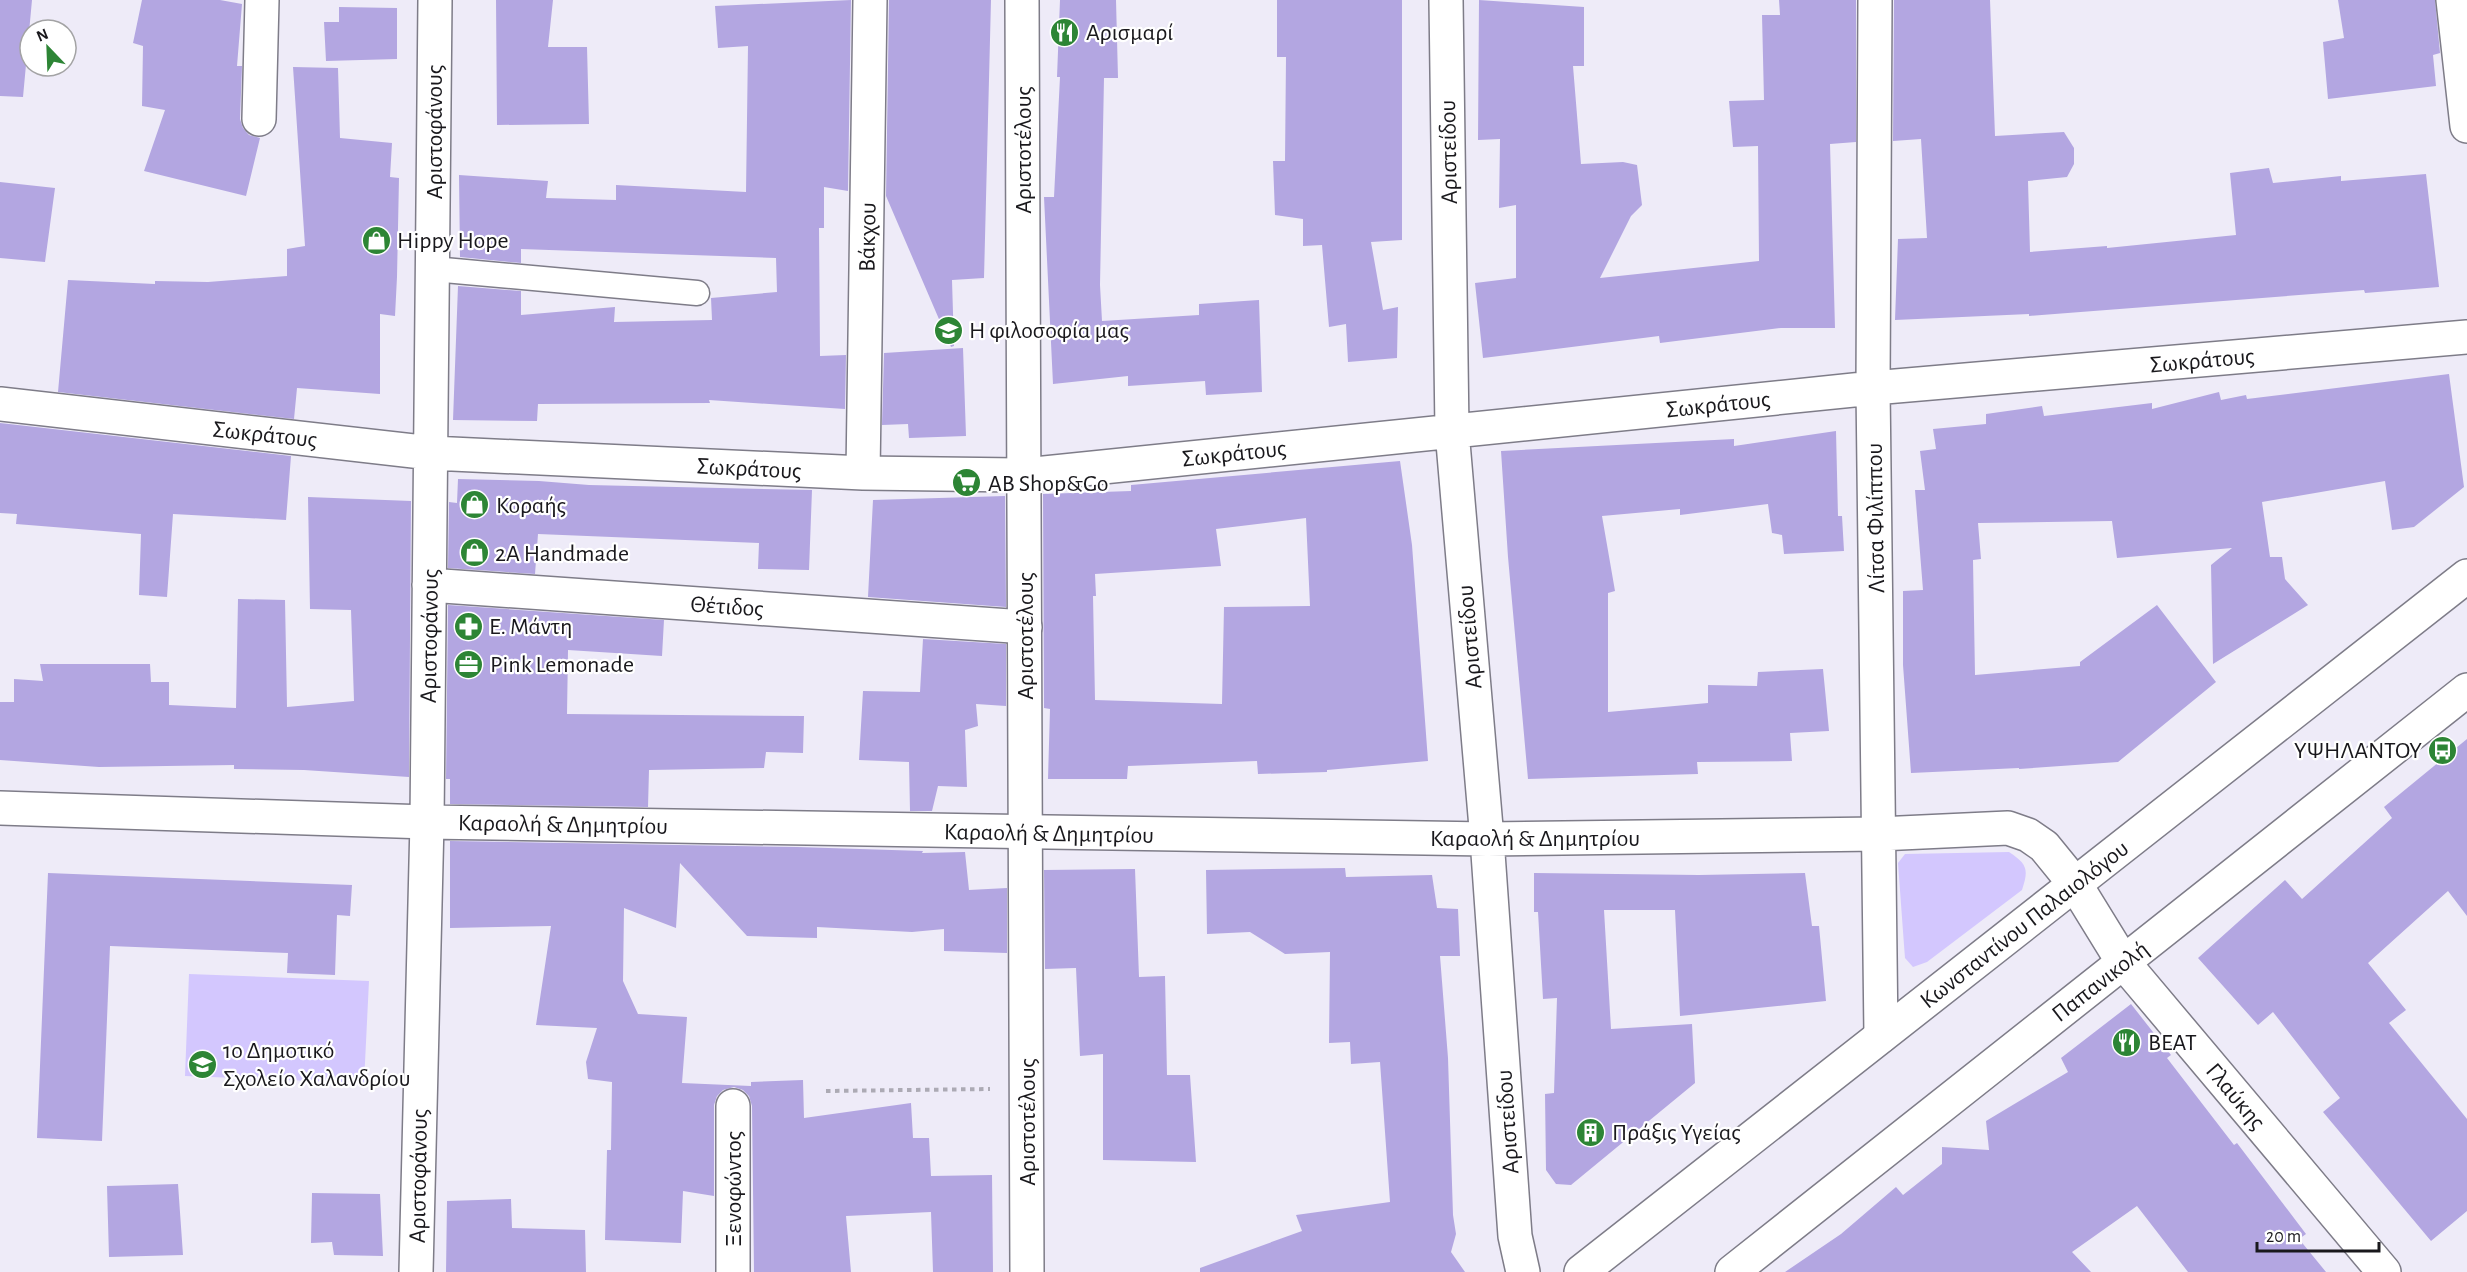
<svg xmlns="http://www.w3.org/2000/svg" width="2467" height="1272" font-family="'Alegreya Sans',sans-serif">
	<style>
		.green { fill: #d3c7fe }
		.building { fill: #b3a6e1; fill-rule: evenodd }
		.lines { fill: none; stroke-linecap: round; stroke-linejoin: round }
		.service-casing { stroke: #7e7c88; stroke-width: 27 }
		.minor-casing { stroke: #7e7c88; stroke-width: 36 }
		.tertiary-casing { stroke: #7e7c88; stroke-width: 36 }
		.secondary-casing { stroke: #7e7c88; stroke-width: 36 }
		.path { stroke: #acaab4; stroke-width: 4; stroke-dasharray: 4.5 4.5; stroke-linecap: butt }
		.service { stroke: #fff; stroke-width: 24 }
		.minor { stroke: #fff; stroke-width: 33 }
		.tertiary { stroke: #fff; stroke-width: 33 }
		.secondary { stroke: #fff; stroke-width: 33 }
		.labels { text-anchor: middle; stroke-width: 4.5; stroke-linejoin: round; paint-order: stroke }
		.poi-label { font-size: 24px; fill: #19181c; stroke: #fff; text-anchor: start }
		.street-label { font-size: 24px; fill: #19181c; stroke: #fff }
	</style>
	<rect width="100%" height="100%" fill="#eeebf8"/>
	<path class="green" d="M 2009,852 C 2027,864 2029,869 2022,890 L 1927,962 L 1913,967 L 1905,958 L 1904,945 L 1898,863 L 1905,854 Z
		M 189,974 L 369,981 L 364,1083 L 185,1076 Z"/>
	<path class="building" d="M 0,0 L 32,0 L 23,97 L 0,96 Z
		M 142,0 L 220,0 L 242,4 L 237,66 L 242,66 L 240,119 L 243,128 L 249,135 L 260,138 L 246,196 L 144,171 L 165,110 L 142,106 L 143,46 L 133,43 Z
		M 496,0 L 553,0 L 548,47 L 587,47 L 589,124 L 497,125 Z
		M 851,0 L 848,191 L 824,187 L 824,228 L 819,228 L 820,356 L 846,355 L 845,409 L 709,400 L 710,403 L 538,404 L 537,421 L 453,420 L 458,286 L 521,291 L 521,315 L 615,307 L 614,322 L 712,320 L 711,298 L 777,292 L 776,258 L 521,249 L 521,263 L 460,257 L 459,175 L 548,181 L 546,198 L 616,200 L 616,185 L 746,192 L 748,46 L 718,48 L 715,6 Z
		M 889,0 L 991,0 L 984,278 L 952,280 L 954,346 L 951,347 L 886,196 Z
		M 1060,0 L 1116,0 L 1118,78 L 1104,78 L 1100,285 L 1102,321 L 1199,315 L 1199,304 L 1259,300 L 1262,392 L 1206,395 L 1205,381 L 1128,386 L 1128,376 L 1053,384 L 1044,197 L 1054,197 L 1060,77 L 1057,77 Z
		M 1277,0 L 1402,0 L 1402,240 L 1371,242 L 1383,310 L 1398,307 L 1397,358 L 1348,362 L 1346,324 L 1329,327 L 1322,245 L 1303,246 L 1303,219 L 1275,215 L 1273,161 L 1285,161 L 1286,57 L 1277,57 Z
		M 1479,0 L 1584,7 L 1584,66 L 1573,66 L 1581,164 L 1623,162 L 1637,165 L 1642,205 L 1631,216 L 1600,278 L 1759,261 L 1758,146 L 1733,147 L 1729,101 L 1764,100 L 1762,15 L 1780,15 L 1779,0 L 1856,0 L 1856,142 L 1830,144 L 1835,328 L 1781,328 L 1660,343 L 1659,336 L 1483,358 L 1475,283 L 1516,278 L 1516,205 L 1499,208 L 1500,139 L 1478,140 Z
		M 1894,0 L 1990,0 L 1995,136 L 2064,132 L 2074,148 L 2074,164 L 2067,177 L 2028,181 L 2030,252 L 2107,246 L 2107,248 L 2236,235 L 2230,173 L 2269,168 L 2273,183 L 2341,176 L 2341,181 L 2426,174 L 2439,287 L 2365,293 L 2364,290 L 2029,316 L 2029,314 L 1895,320 L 1898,239 L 1927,238 L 1921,139 L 1893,141 Z
		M 2338,0 L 2435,0 L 2440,53 L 2433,55 L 2436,86 L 2328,99 L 2323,42 L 2344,38 Z
		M 339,7 L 397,8 L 397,59 L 326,61 L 324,22 L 339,22 Z
		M 293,67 L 338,68 L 340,138 L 392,143 L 390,177 L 399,178 L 397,277 L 395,316 L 380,314 L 380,394 L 297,388 L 294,419 L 58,392 L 68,280 L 155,284 L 155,281 L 208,282 L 287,276 L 287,249 L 305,246 Z
		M 0,182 L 55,188 L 45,262 L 0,258 Z
		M 963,348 L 966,436 L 909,438 L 908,424 L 882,425 L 884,353 Z
		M 2449,374 L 2464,487 L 2414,527 L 2392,530 L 2385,481 L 2262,502 L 2270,557 L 2282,557 L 2285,579 L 2308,605 L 2213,664 L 2211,565 L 2232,548 L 2117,558 L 2112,521 L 1978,523 L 1981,559 L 1973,560 L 1975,675 L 2080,666 L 2080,662 L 2157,605 L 2216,682 L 2118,762 L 2019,769 L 2019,768 L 1911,773 L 1903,665 L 1903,591 L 1923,590 L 1915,490 L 1925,490 L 1920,451 L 1936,449 L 1933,429 L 1986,424 L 1986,414 L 2042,406 L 2044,416 L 2152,403 L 2152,409 L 2219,392 L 2221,400 L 2246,395 L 2247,399 Z
		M 0,423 L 291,456 L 286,520 L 173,514 L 167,597 L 139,595 L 141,534 L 16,524 L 17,514 L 0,513 Z
		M 1836,431 L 1838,516 L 1842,516 L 1844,551 L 1784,554 L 1782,535 L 1772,533 L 1768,504 L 1680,515 L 1680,509 L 1602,516 L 1615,591 L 1608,593 L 1608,712 L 1708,703 L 1708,685 L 1757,686 L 1758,672 L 1823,669 L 1829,731 L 1790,733 L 1792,761 L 1697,762 L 1698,774 L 1528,779 L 1508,557 L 1501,451 L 1734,439 L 1734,446 Z
		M 1400,461 L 1412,545 L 1428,761 L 1327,770 L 1327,772 L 1258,774 L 1257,761 L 1128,766 L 1127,779 L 1048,779 L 1050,709 L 1044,708 L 1043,494 L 1131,491 L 1131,485 ZM 1306,518 L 1310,606 L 1224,607 L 1222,704 L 1095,700 L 1093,596 L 1096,596 L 1095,574 L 1221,566 L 1216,529 Z
		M 458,479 L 539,481 L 589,485 L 812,490 L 809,570 L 758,569 L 759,543 L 538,534 L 535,574 L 448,568 L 449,502 L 457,503 Z
		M 1005,496 L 1006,607 L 868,597 L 873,500 Z
		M 308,497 L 411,501 L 409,777 L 304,770 L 234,769 L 234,765 L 99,767 L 0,760 L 0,702 L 14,702 L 14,679 L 43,681 L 40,664 L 150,664 L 151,682 L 169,682 L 169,705 L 236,708 L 238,599 L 285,600 L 287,707 L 354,701 L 351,610 L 310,609 Z
		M 448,605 L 664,620 L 662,656 L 568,650 L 567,714 L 804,716 L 803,753 L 766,752 L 764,768 L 649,770 L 648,807 L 450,804 L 450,779 L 446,779 Z
		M 923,639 L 1006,644 L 1006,706 L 976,704 L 978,726 L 965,730 L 967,787 L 938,786 L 932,811 L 910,811 L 909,762 L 859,760 L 863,691 L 920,692 Z
		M 2467,739 L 2467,916 L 2448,891 L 2368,963 L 2406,1010 L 2389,1023 L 2467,1119 L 2467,1211 L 2431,1241 L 2323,1112 L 2340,1098 L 2273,1012 L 2258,1025 L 2198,958 L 2285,880 L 2302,899 L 2392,818 L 2384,807 Z
		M 450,841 L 797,847 L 923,851 L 922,853 L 965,852 L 969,890 L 1007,888 L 1007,953 L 944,951 L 944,929 L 912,932 L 817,927 L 817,938 L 747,936 L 680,863 L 676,928 L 624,908 L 623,981 L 638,1014 L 687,1017 L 682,1083 L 751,1086 L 751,1082 L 803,1080 L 804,1118 L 911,1103 L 913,1138 L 929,1138 L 931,1176 L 992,1175 L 993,1272 L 933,1272 L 931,1212 L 846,1216 L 851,1272 L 754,1272 L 752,1106 L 749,1096 L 743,1090 L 734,1087 L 723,1090 L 717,1096 L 714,1105 L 714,1196 L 683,1191 L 681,1243 L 605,1240 L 607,1150 L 611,1150 L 612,1082 L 588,1079 L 586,1062 L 597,1028 L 536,1025 L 551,926 L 450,928 Z
		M 1345,868 L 1346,877 L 1432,875 L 1437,908 L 1458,909 L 1460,956 L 1440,956 L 1448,1058 L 1453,1215 L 1456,1234 L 1451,1252 L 1465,1272 L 1200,1272 L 1200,1268 L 1302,1231 L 1296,1215 L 1390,1202 L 1380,1062 L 1351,1064 L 1350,1042 L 1329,1043 L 1330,952 L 1285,954 L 1250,932 L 1207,934 L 1206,870 Z
		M 1135,869 L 1139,977 L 1165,976 L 1167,1075 L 1190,1075 L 1196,1162 L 1103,1160 L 1103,1054 L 1080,1056 L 1076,968 L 1045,969 L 1044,870 Z
		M 48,873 L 352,885 L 350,916 L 337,915 L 335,975 L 287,973 L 288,953 L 110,946 L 102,1141 L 37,1138 Z
		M 1534,873 L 1699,875 L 1805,873 L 1812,926 L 1819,926 L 1826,1001 L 1680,1016 L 1675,910 L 1604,910 L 1611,1029 L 1692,1024 L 1695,1083 L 1571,1185 L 1556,1184 L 1546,1170 L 1545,1094 L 1554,1093 L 1557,998 L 1543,999 L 1538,912 L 1534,912 Z
		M 2131,1004 L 2171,1055 L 2167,1058 L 2234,1145 L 2237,1143 L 2306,1234 L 2299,1239 L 2326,1272 L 2188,1272 L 2137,1206 L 2072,1252 L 2091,1272 L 1785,1272 L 1841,1234 L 1896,1187 L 1903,1195 L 1942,1164 L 1942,1147 L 1989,1150 L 1986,1121 L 2068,1072 L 2061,1058 Z
		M 178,1184 L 183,1255 L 109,1257 L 107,1186 Z
		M 312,1193 L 380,1194 L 383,1256 L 334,1255 L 332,1242 L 311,1243 Z
		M 511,1199 L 512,1228 L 585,1230 L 586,1272 L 446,1272 L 447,1201 Z"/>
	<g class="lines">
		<defs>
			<path id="service" d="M 433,269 L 697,293"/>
			<path id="minor" d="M 1446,0 L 1452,431 L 1487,839 L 1515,1236 L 1523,1272
				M 1875,0 L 1873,388 L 1881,1036
				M 2453,0 L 2467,126
				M 259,119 L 262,0
				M 0,404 L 431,453 L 863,473 L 1025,475 L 1873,388 L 2467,337
				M 863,473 L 870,0
				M 429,585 L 1025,627
				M 0,808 L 427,822 L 1487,839 L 1879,834 L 2008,828 L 2028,835 L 2044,846 L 2075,884 L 2123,962 L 2384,1272
				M 416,1272 L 427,822 L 435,0
				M 733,1272 L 733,1106"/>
			<path id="tertiary" d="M 1022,0 L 1027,1272"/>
			<path id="secondary" d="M 1581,1272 L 2467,576
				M 1732,1272 L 2467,690"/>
		</defs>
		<use href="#service" class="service-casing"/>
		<use href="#minor" class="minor-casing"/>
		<use href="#tertiary" class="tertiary-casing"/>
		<use href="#secondary" class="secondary-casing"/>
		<path class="path" d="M 826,1091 L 990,1089"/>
		<use href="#service" class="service"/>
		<use href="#minor" class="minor"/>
		<use href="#tertiary" class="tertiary"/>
		<use href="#secondary" class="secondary"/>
	</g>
	<defs>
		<symbol id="restaurant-disc" viewBox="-11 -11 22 22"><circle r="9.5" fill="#2d8535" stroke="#fff"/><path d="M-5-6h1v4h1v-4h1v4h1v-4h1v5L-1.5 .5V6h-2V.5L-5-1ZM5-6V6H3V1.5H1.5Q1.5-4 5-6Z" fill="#fff"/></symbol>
		<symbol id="shop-disc" viewBox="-11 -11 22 22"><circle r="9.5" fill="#2d8535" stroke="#fff"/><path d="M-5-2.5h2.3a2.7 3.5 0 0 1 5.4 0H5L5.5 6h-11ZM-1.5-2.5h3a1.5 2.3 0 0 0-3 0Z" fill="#fff"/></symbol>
		<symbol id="school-disc" viewBox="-11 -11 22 22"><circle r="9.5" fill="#2d8535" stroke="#fff"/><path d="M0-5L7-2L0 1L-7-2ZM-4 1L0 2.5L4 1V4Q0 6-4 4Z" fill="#fff"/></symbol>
		<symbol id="supermarket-disc" viewBox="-11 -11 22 22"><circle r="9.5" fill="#2d8535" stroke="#fff"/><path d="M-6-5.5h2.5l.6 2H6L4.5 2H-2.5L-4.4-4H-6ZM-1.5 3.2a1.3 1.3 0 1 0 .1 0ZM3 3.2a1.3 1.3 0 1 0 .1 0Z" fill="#fff"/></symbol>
		<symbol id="pharmacy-disc" viewBox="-11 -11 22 22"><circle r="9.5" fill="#2d8535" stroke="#fff"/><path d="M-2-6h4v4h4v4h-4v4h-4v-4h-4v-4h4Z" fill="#fff"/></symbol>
		<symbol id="office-disc" viewBox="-11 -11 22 22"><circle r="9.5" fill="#2d8535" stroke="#fff"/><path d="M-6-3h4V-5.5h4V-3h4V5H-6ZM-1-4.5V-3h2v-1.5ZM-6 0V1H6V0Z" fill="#fff"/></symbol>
		<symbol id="bus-disc" viewBox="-11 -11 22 22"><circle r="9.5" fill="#2d8535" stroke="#fff"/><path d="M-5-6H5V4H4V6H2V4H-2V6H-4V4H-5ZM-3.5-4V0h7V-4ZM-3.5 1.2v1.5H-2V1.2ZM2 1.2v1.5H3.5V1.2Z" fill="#fff"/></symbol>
		<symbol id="building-disc" viewBox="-11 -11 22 22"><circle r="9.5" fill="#2d8535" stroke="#fff"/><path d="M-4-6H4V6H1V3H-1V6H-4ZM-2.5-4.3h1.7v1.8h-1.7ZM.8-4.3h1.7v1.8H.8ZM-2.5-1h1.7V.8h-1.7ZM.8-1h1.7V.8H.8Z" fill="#fff"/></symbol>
	</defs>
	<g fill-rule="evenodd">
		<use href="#restaurant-disc" x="1048" y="16" width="33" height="33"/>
		<use href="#shop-disc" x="360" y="224" width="33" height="33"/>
		<use href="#school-disc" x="932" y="314" width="33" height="33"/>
		<use href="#supermarket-disc" x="950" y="466" width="33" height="33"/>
		<use href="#shop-disc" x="458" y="488" width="33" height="33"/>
		<use href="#shop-disc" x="458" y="536" width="33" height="33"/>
		<use href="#pharmacy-disc" x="452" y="610" width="33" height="33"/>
		<use href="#office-disc" x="452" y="648" width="33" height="33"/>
		<use href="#bus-disc" x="2426" y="734" width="33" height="33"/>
		<use href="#restaurant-disc" x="2110" y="1026" width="33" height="33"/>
		<use href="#school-disc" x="186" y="1048" width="33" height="33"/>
		<use href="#building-disc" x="1574" y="1116" width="33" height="33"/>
	</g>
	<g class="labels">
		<g class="poi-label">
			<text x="1086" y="40">Αρισμαρί</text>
			<text x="397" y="248">Hippy Hope</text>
			<text x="969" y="338">Η φιλοσοφία μας</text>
			<text x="988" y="491">ΑΒ Shop&amp;Go</text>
			<text x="496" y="513">Κοραής</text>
			<text x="495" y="561">2A Handmade</text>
			<text x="489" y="634">Ε. Μάντη</text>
			<text x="490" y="672">Pink Lemonade</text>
			<text x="2422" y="758" text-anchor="end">ΥΨΗΛΑΝΤΟΥ</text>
			<text x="2148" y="1050">ΒΕΑΤ</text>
			<text x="223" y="1058">1ο Δημοτικό<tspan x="223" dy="28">Σχολείο Χαλανδρίου</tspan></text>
			<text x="1612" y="1140">Πράξις Υγείας</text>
		</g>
		<g class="street-label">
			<text transform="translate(434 132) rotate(-90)" y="8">Αριστοφάνους</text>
			<text transform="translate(1023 150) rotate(-90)" y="8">Αριστοτέλους</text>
			<text transform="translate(1448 152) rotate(-91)" y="8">Αριστείδου</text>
			<text transform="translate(867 237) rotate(-89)" y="8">Βάκχου</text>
			<text transform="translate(2202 360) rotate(-5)" y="8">Σωκράτους</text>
			<text transform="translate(1718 404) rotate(-6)" y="8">Σωκράτους</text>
			<text transform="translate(265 434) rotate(6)" y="8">Σωκράτους</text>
			<text transform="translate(1234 453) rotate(-6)" y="8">Σωκράτους</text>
			<text transform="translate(749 468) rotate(3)" y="8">Σωκράτους</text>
			<text transform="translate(1875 518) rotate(-91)" y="8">Λίτσα Φιλίππου</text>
			<text transform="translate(727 606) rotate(4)" y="8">Θέτιδος</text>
			<text transform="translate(429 636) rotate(-89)" y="8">Αριστοφάνους</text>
			<text transform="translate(1025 636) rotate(-90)" y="8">Αριστοτέλους</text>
			<text transform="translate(1469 637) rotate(-95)" y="8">Αριστείδου</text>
			<text transform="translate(563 824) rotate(1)" y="8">Καραολή &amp; Δημητρίου</text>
			<text transform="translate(1049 833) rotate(1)" y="8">Καραολή &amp; Δημητρίου</text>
			<text x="1535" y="846">Καραολή &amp; Δημητρίου</text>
			<text transform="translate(2024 924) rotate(-38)" y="8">Κωνσταντίνου Παλαιολόγου</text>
			<text transform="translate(2100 981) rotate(-38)" y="8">Παπανικολή</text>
			<text transform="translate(2236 1096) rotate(50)" y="8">Γλαύκης</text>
			<text transform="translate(1027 1122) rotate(-90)" y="8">Αριστοτέλους</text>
			<text transform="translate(1507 1122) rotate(-94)" y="8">Αριστείδου</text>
			<text transform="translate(418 1176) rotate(-89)" y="8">Αριστοφάνους</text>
			<text transform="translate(733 1189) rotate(-90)" y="8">Ξενοφώντος</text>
		</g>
	</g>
	<g transform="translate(48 48) rotate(337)"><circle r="28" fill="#ffffff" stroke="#a3a3a4" stroke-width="1.5"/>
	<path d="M0-4.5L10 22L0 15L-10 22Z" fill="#2d8535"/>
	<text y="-9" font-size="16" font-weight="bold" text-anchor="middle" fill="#19181c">N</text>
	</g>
	<path d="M2257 1242v9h122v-9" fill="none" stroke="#19181c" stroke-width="3"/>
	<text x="2266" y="1242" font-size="18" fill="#19181c" stroke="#ffffff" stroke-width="4.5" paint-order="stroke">20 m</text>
</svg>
